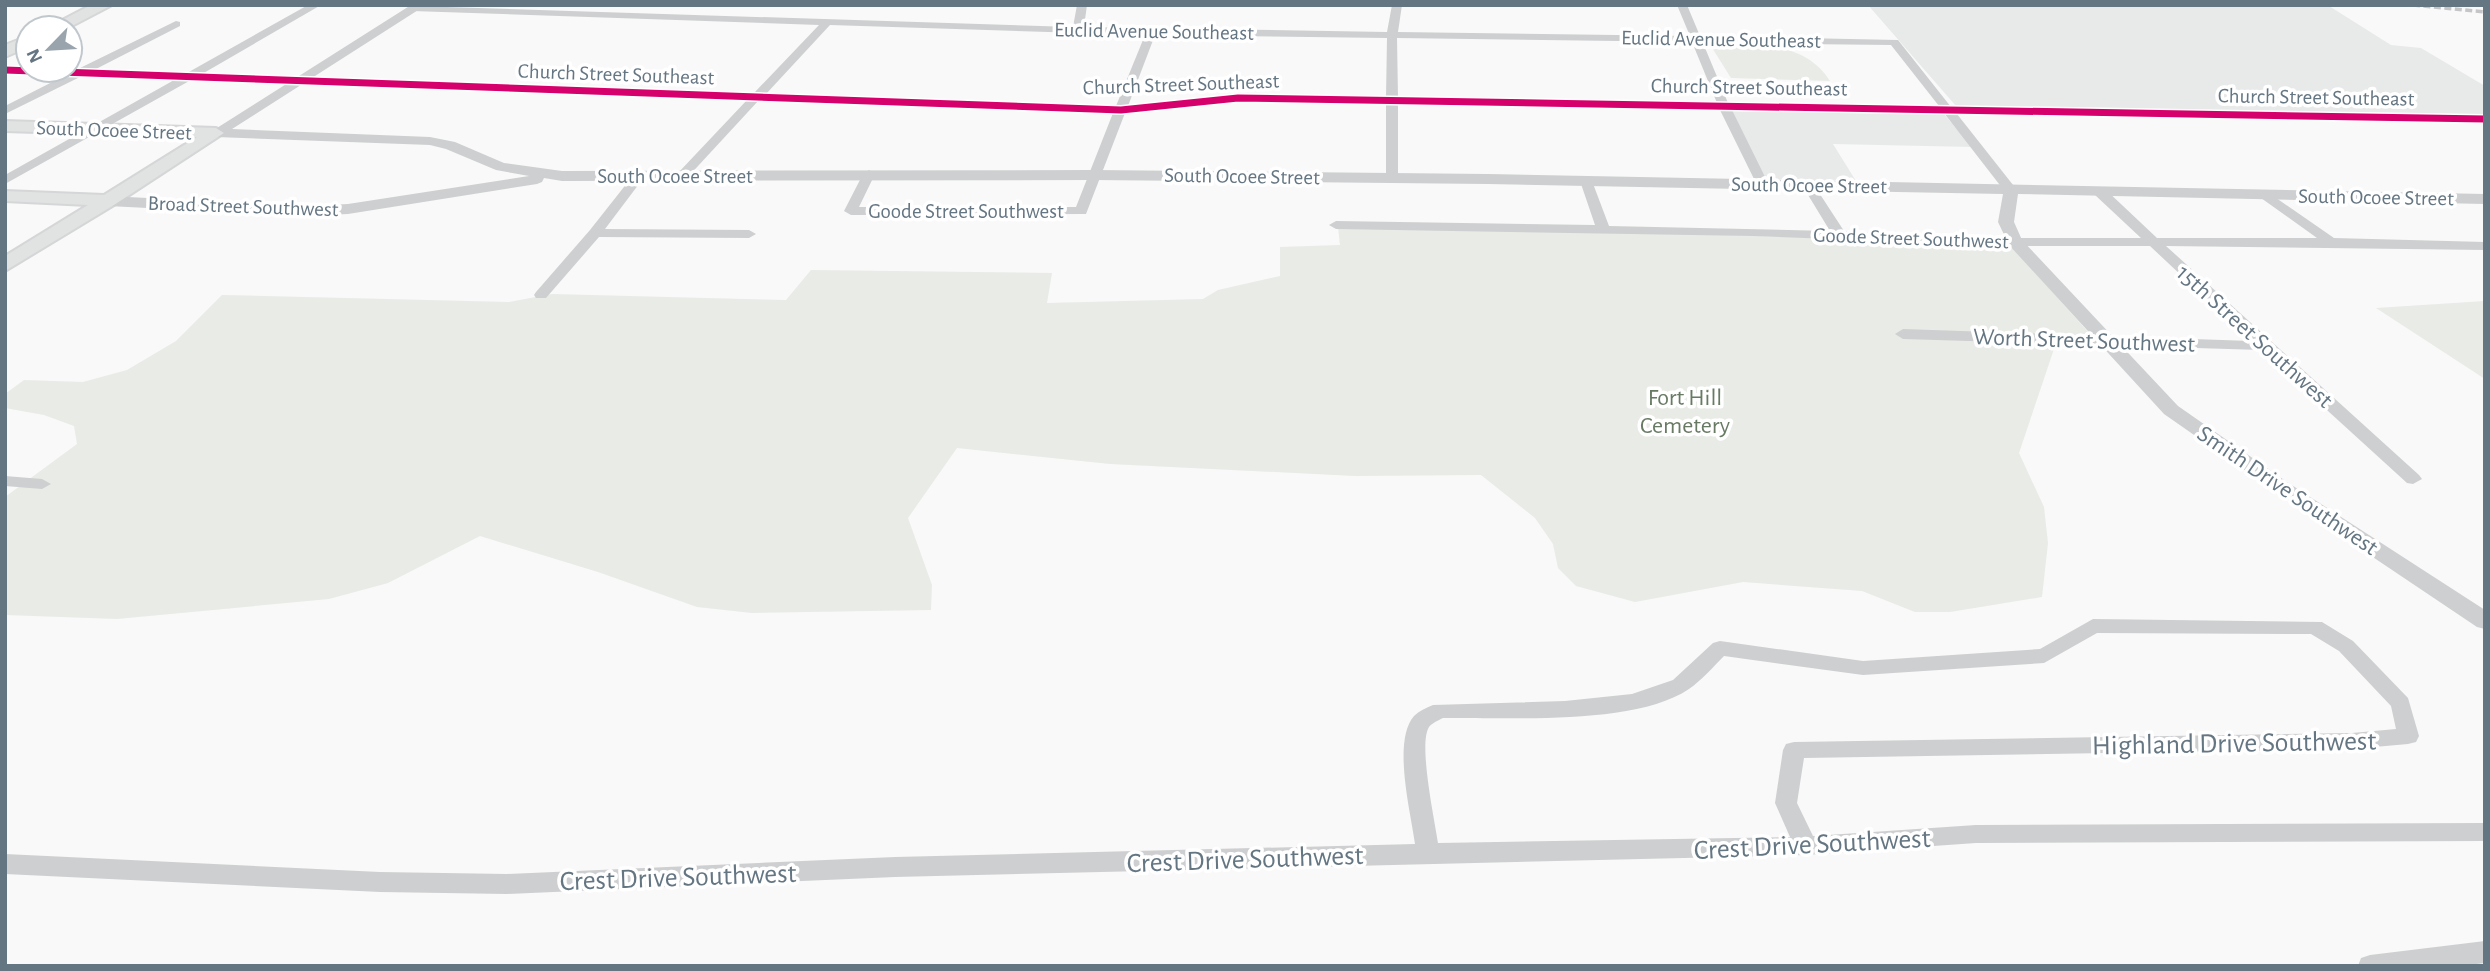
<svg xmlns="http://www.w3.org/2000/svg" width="2490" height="971" font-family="'Alegreya Sans',sans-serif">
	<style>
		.built { fill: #e8e9e9 }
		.green { fill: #e8ebe6 }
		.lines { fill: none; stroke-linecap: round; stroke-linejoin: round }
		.secondary-casing { stroke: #d5d6d7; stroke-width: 4 }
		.primary-casing { stroke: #d5d6d7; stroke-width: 4 }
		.minor { fill: #cecfd0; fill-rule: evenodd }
		.tertiary { fill: #cecfd0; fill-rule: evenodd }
		.secondary { fill: #e1e2e2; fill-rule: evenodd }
		.primary { fill: #e1e2e2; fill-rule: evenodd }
		.rail { stroke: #c3c5c6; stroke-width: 3.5; stroke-dasharray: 7 3.5; stroke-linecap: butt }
		.cycleway-casing { stroke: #fff; stroke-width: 10 }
		.cycleway { stroke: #d6006c; stroke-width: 7 }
		.labels { text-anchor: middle; stroke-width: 7; stroke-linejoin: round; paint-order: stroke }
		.far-street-label { font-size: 21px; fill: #657683; stroke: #fff }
		.street-label { font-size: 24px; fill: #657683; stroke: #fff }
		.park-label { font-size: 24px; fill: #687a64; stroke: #fff }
		.near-street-label { font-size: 28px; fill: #657683; stroke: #fff }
	</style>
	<rect width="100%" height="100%" fill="#f9f9f9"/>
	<path class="built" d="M 1868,5 L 2329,6 L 2391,45 L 2421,48 L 2485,86 L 2485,115 L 1956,106 Z
		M 1727,109 L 1943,113 L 1972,147 L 1833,144 L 1856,181 L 1765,179 Z"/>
	<path class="green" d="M 1709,43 C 1751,44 1805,40 1830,81 L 1731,78 Z
		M 1338,227 L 1610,231 L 1999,244 L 2014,249 L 2098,343 L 2056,343 L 2019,453 L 2044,507 L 2048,543 L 2042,597 L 1950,612 L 1915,612 L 1862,591 L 1743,582 L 1635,602 L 1576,586 L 1558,568 L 1553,544 L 1535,518 L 1481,475 L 1355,476 L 1110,464 L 957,448 L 908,518 L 932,585 L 931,610 L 752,613 L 697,607 L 598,572 L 480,536 L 388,583 L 329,599 L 117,619 L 5,615 L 5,497 L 77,444 L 74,426 L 44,415 L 5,408 L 5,394 L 24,380 L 83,382 L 127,370 L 176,341 L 222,295 L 509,302 L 552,294 L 786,300 L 811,270 L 1052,273 L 1047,303 L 1203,299 L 1218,290 L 1280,276 L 1280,247 L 1340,245 Z
		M 2485,301 L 2485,379 L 2376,308 Z"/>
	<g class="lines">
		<defs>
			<path id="secondary" d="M 5,121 L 216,128 L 224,133 L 114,205 L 5,271 L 5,256 L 88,205 L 5,201 L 5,191 L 104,195 L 197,137 L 5,131 Z"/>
			<path id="primary" d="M 91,5 L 112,5 L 68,28 L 47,28 Z
				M 28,36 L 28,47 L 5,57 L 5,45 Z"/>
		</defs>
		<use href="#secondary" class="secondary-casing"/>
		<use href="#primary" class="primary-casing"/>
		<path class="minor" d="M 308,5 L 321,5 L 202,74 L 754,93 L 819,25 L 412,11 L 412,7 L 415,6 L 1073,27 L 1077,5 L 1087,5 L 1084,27 L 1387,32 L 1392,5 L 1402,5 L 1398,32 L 1690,36 L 1677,5 L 1687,5 L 1700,36 L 1898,40 L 1951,107 L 2485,116 L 2485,122 L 1957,114 L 2017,190 L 2011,194 L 2006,193 L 1944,113 L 1732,110 L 1768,183 L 1762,187 L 1756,183 L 1720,110 L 1398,104 L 1398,178 L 1392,182 L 1386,178 L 1386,104 L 1238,101 L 1125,113 L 1086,214 L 851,215 L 844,211 L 863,174 L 869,170 L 875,174 L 859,207 L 1076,207 L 1113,113 L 759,100 L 686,179 L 682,180 L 676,176 L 678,173 L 747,100 L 191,80 L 5,184 L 5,175 L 176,79 L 82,76 L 5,114 L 5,106 L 66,75 L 5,73 L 5,67 L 28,68 L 28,70 L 78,69 L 176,21 L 180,22 L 180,26 L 94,70 L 187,73 ZM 830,25 L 1145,35 L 1116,106 L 766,94 ZM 1155,35 L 1387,38 L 1386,97 L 1238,95 L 1128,106 ZM 1397,38 L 1692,42 L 1717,103 L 1398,97 ZM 1703,43 L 1891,45 L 1939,106 L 1728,103 Z
			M 639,172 L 645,176 L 605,229 L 749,230 L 756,234 L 749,238 L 599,237 L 546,298 L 536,298 L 534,295 L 536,292 L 590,230 L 635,173 Z
			M 1586,177 L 1592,181 L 1609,226 L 1830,231 L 1802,185 L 1808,181 L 1812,182 L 1844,231 L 2015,238 L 2141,238 L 2095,195 L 2095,189 L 2105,189 L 2157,238 L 2317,238 L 2261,198 L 2260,195 L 2266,191 L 2334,238 L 2485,242 L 2485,250 L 2166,246 L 2419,475 L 2422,479 L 2413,484 L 2407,483 L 2261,350 L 1903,339 L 1895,334 L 1903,329 L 2251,341 L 2150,246 L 2015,246 L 1752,236 L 1336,229 L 1329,225 L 1336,221 L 1595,225 L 1580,181 Z
			M 5,476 L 42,479 L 51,484 L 42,489 L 5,486 Z
			M 2093,619 L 2322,622 L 2353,641 L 2408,698 L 2419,736 L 2416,742 L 2408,744 L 2352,749 L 1804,758 L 1797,803 L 1813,836 L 1976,825 L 2485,823 L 2485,841 L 1976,843 L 1806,855 L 895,877 L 507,894 L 380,892 L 5,874 L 5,854 L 380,872 L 507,874 L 895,857 L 1415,844 C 1411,813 1392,741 1414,716 C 1419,711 1426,708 1433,705 L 1565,701 L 1632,694 L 1673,680 L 1713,643 L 1720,641 L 1863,661 L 2040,649 ZM 2097,633 L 2311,634 L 2339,651 L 2391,706 L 2396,729 L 2352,733 L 1794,742 L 1786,744 L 1783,750 L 1775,803 L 1790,837 L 1438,843 C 1435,821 1418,744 1429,727 C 1432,723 1439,720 1443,718 C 1509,717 1634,726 1689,689 C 1702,680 1713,667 1724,656 L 1863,675 L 2044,663 Z
			M 2485,941 L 2485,963 L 2460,966 L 2358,966 L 2361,958 L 2370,955 Z"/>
		<path class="tertiary" d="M 411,5 L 426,5 L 232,129 L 430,137 L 455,142 L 504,163 L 562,171 L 1093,170 L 1488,174 L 2485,194 L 2485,204 L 2018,194 L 2014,222 L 2022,240 L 2178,406 L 2287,482 L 2485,610 L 2485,629 L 2477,627 L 2273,490 L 2164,414 L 2009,245 L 1998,222 L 2003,194 L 1488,184 L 1093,180 L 562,181 L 544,178 L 542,182 L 537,184 L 348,214 L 306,216 L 108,206 L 100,201 L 108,196 L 306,206 L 348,204 L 529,176 L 496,170 L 446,149 L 430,145 L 216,137 L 209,133 Z"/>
		<use href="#secondary" class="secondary"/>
		<use href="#primary" class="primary"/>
		<path class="rail" d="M 2413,5 L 2485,12"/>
		<defs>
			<path id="cycleway" d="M 5,70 L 1121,110 L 1238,98 L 2485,119"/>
		</defs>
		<use href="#cycleway" class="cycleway-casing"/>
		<use href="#cycleway" class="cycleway"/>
	</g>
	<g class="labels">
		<g class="far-street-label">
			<text transform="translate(1154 31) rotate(1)" y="7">Euclid Avenue Southeast</text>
			<text transform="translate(1721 39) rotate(1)" y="7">Euclid Avenue Southeast</text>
			<text transform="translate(616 74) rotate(2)" y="7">Church Street Southeast</text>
			<text transform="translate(1181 84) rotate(-2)" y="7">Church Street Southeast</text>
			<text transform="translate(1749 87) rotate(1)" y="7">Church Street Southeast</text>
			<text transform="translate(2316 97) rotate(1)" y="7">Church Street Southeast</text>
			<text transform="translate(114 130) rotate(2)" y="7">South Ocoee Street</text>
			<text x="675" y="183">South Ocoee Street</text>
			<text transform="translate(1242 176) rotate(1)" y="7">South Ocoee Street</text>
			<text transform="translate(1809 185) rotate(1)" y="7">South Ocoee Street</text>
			<text transform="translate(2376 197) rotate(1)" y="7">South Ocoee Street</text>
			<text transform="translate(243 206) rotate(2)" y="7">Broad Street Southwest</text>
			<text x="966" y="218">Goode Street Southwest</text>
			<text transform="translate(1911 238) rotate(2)" y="7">Goode Street Southwest</text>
		</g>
		<g class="street-label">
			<text transform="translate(2255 336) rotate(42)" y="8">15th Street Southwest</text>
			<text transform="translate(2084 340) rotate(2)" y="8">Worth Street Southwest</text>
			<text transform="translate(2288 490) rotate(34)" y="8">Smith Drive Southwest</text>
		</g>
		<g class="park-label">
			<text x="1685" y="405">Fort Hill<tspan x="1685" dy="28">Cemetery</tspan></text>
		</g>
		<g class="near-street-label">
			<text transform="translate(2234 742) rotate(-1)" y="10">Highland Drive Southwest</text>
			<text transform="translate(1812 843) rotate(-3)" y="10">Crest Drive Southwest</text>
			<text transform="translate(1245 858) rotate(-2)" y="10">Crest Drive Southwest</text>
			<text transform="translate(678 876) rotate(-2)" y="10">Crest Drive Southwest</text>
		</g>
	</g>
	<rect width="2490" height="971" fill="none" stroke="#657683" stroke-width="14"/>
	<g transform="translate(49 49) rotate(245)"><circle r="33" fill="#ffffff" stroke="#c1c8cd" stroke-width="2"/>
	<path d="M0-5L12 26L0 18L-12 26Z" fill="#99a4ac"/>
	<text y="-10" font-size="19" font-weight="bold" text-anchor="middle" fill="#657683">N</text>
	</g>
</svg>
